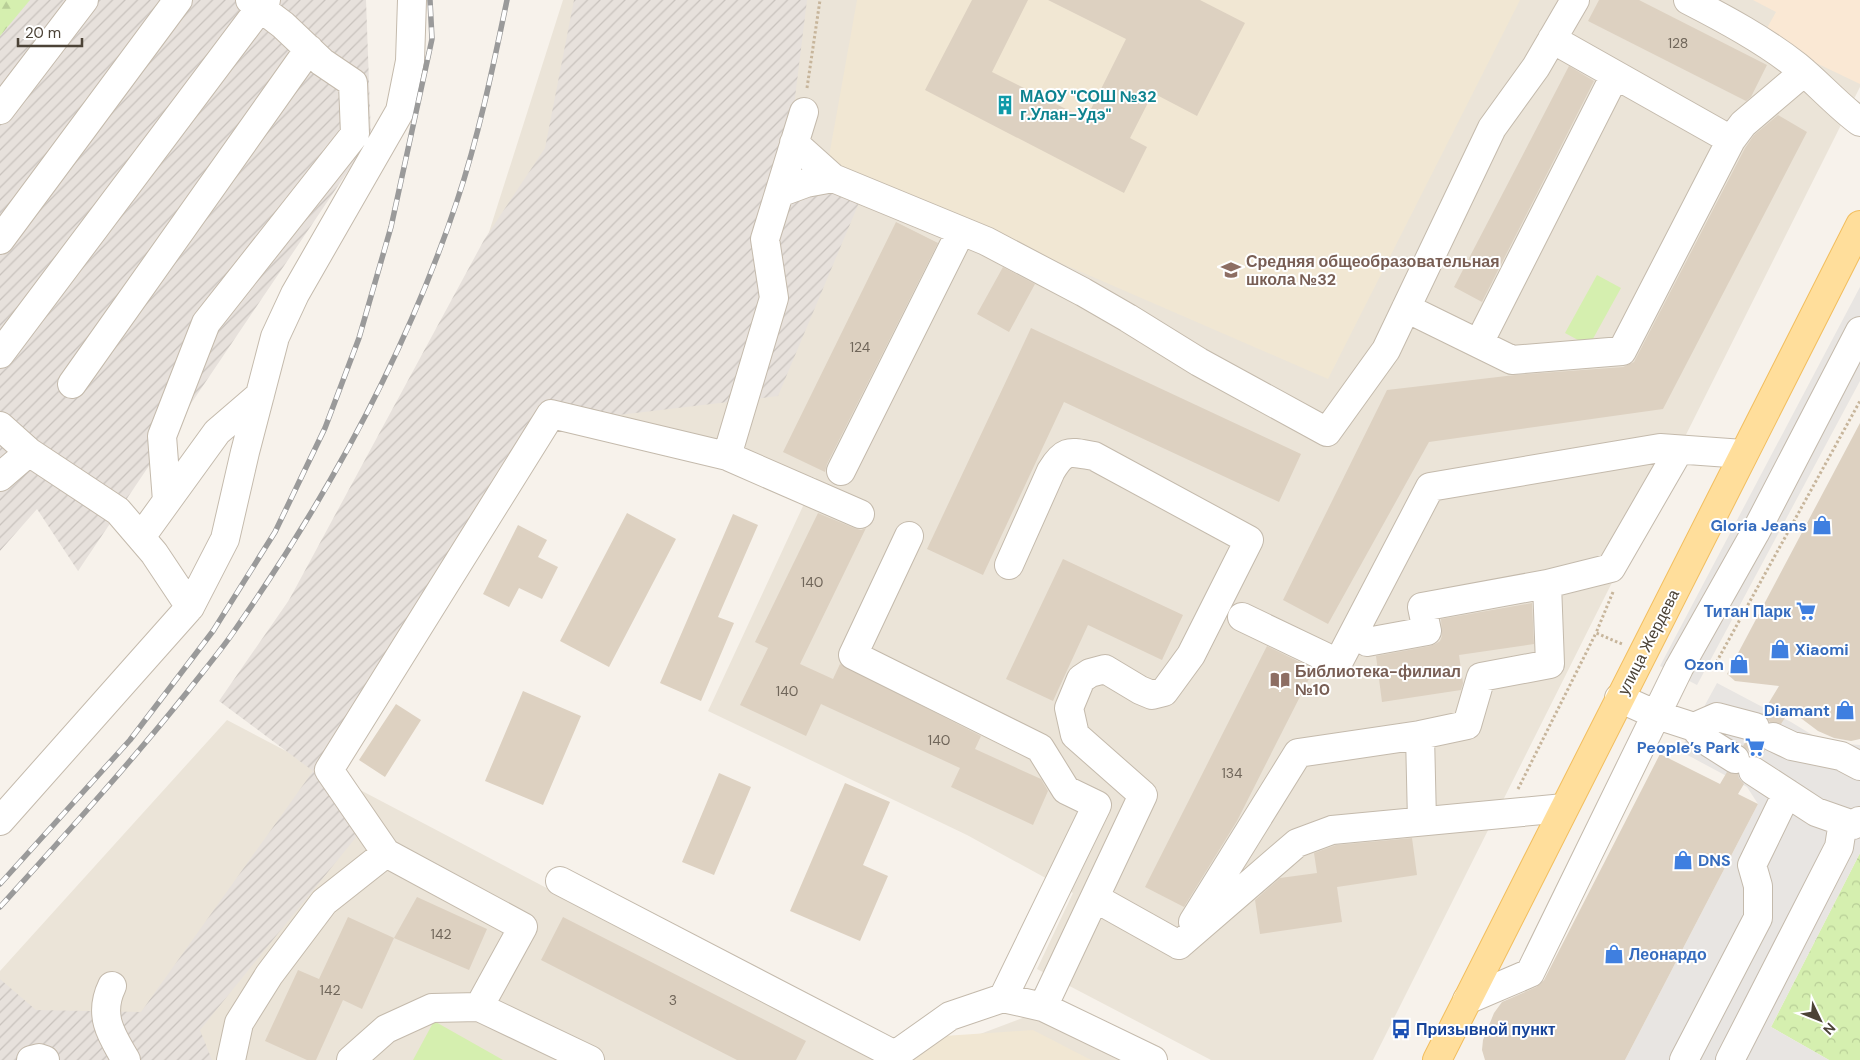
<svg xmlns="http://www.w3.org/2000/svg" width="1860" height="1060" font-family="'DM Sans',sans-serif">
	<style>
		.residential { fill: #ebe4d8 }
		.commercial { fill: #fae8d4 }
		.industrial { fill: url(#industrial-furrows) }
		.education { fill: #f1e7d3 }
		.forest { fill: url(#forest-firs) }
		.park { fill: url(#park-crowns) }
		.pitch { fill: #d5efaf }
		.parking { fill: #e8e5e2 }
		.building { fill: #ddd1c1 }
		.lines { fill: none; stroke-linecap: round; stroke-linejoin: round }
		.minor-casing { stroke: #c4baac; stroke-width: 30 }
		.major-casing { stroke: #f2be5e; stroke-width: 30 }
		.path { stroke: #c7b59b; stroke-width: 3; stroke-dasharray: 2.5 2.5; stroke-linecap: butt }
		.minor { stroke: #fff; stroke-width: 28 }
		.major { stroke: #ffde9b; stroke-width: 28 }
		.rail-casing { stroke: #9a9a9a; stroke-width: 5.5 }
		.rail { stroke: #fff; stroke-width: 4; stroke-dasharray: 11; stroke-linecap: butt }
		.labels { text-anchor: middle; stroke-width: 4; stroke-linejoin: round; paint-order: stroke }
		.number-label { font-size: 14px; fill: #70665a }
		.culture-label { font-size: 16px; font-weight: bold; fill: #0d838f; stroke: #fff; text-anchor: start }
		.education-label { font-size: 16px; font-weight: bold; fill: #785e54; stroke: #fff; text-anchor: start }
		.shop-label { font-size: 16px; font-weight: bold; fill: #366cbe; stroke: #fff; text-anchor: end }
		.street-label { font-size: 16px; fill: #4c4337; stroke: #fff }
		.transit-label { font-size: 16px; font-weight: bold; fill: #164399; stroke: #fff; text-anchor: start }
	</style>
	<defs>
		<pattern id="industrial-furrows" width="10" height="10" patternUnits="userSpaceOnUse" patternTransform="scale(1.25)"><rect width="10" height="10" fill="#e7e1dc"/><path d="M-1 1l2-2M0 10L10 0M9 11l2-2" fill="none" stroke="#c8c2bd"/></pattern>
		<pattern id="forest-firs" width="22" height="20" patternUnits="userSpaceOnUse" patternTransform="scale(1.25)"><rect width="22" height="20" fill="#d5efaf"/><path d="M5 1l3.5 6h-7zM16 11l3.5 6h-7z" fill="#b8ce97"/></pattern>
		<pattern id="park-crowns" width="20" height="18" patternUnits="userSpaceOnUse" patternTransform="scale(1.25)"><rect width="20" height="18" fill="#d5efaf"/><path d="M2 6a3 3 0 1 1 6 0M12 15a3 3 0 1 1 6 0" fill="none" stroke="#b8ce97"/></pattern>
	</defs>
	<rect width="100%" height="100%" fill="#f7f2eb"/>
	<path class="residential" d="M 563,0 L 1860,0 L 1860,87 L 1373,1060 L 1211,1060 L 1037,969 L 1073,893 L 967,835 L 708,711 L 816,478 L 448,361 Z
		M 227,720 L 874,1060 L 0,1060 L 0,971 Z
		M 1033,1014 L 1119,1060 L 911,1060 Z"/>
	<path class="commercial" d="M 1753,0 L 1860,0 L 1860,84 L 1762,37 L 1776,12 Z"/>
	<path class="industrial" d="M 0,0 L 366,0 L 371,137 L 78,571 L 37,509 L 0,551 Z
		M 574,0 L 807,0 L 792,122 L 861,198 L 778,396 L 534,425 L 313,771 L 370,820 L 200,1030 L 212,1060 L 0,1060 L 0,979 L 36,1010 L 141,1012 L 313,771 L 219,701 L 289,600 L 484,240 L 545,148 Z"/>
	<path class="education" d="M 857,0 L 1520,0 L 1328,379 L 828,162 Z
		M 1033,1030 L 1091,1060 L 910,1060 L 944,1036 Z"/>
	<path class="forest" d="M 0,0 L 30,0 L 0,36 Z"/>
	<path class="park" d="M 1860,853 L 1860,1060 L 1829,1060 L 1771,1027 Z"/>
	<path class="pitch" d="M 1597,275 L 1621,288 L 1589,346 L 1565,333 Z
		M 434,1021 L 503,1060 L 413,1060 Z"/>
	<path class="parking" d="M 1860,287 L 1860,381 L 1697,685 L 1660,666 Z
		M 1717,683 L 1791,722 L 1814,736 L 1835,743 L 1860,745 L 1860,853 L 1771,1027 L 1829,1060 L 1625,1060 L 1758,804 L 1747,787 L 1680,751 Z"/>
	<path class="building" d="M 972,0 L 1028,0 L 992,72 L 1086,119 L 1126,39 L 1048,0 L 1200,0 L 1245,23 L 1197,116 L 1153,93 L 1130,138 L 1147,147 L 1124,193 L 925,90 Z
		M 1599,0 L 1639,0 L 1767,65 L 1751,97 L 1746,101 L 1588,21 Z
		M 1569,66 L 1594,81 L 1482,302 L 1454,287 Z
		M 1778,115 L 1807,132 L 1663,409 L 1429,442 L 1328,624 L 1283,600 L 1387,390 L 1515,375 L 1623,367 L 1634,362 L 1745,148 L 1754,135 Z
		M 896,222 L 938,243 L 827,464 L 825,472 L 783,452 Z
		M 1003,267 L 1035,284 L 1009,332 L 977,314 Z
		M 1031,328 L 1301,454 L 1279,502 L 1064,402 L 983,575 L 927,549 Z
		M 1860,423 L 1860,739 L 1851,741 L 1834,738 L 1818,731 L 1790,710 L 1781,724 L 1770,722 L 1762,714 L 1779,686 L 1735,681 L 1727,674 Z
		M 627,513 L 676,539 L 609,667 L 560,641 Z
		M 818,513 L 854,528 L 861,530 L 866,528 L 800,664 L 833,679 L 840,664 L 981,736 L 975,749 L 1041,779 L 1048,791 L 1033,825 L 951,787 L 960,768 L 821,704 L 806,736 L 740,705 L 768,648 L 755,642 Z
		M 733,514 L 758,525 L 718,617 L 734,623 L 701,701 L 660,683 Z
		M 518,525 L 547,540 L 538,557 L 558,567 L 542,599 L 519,588 L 509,607 L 483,594 Z
		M 1063,559 L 1183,615 L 1162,660 L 1088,625 L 1053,701 L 1006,679 Z
		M 1532,603 L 1534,644 L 1459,655 L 1463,683 L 1461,690 L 1382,702 L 1376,656 L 1430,646 L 1437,643 L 1440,641 L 1442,636 L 1441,619 Z
		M 1267,646 L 1314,669 L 1237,821 L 1184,907 L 1145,887 Z
		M 523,691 L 581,716 L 543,805 L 485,781 Z
		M 396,704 L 421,720 L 385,777 L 359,760 Z
		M 1746,741 L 1759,742 L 1765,750 L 1761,758 L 1750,756 L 1749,751 L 1743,746 Z
		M 1660,754 L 1720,784 L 1727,772 L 1738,774 L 1739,778 L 1744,784 L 1738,794 L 1758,804 L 1625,1060 L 1485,1060 L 1482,1050 L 1483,1040 L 1494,1013 L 1502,1002 L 1536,987 L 1544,980 Z
		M 719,773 L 751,787 L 714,875 L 682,862 Z
		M 845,783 L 890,802 L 863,865 L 888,876 L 860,941 L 790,911 Z
		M 1412,838 L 1417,875 L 1337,887 L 1342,922 L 1260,934 L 1255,900 L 1280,878 L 1317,873 L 1314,853 L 1336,845 Z
		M 417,897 L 487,929 L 469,970 L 394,938 Z
		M 348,917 L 394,938 L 362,1009 L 343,1000 L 316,1060 L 307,1060 L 265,1041 L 298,970 L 319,979 Z
		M 563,917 L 806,1041 L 796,1060 L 737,1060 L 541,960 Z"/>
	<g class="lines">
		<defs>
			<path id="minor" d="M 1688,0 C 1725,19 1764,40 1797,66 C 1819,84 1837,105 1860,122
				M 1552,39 L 1731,140
				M 0,110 L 84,0
				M 804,112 L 765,239 L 774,298 L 727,456 L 860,514
				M 794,143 L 833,178 L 986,241 L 1083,292 L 1128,318 L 1199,362 L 1327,432 L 1386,350 L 1492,128 L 1536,67 L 1575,0
				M 779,193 L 806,183 L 833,178
				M 0,240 L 178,0
				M 1406,308 L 1512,360 L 1622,351 L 1731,140 L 1743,124 L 1804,72
				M 1479,343 L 1615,75
				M 0,354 L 266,0
				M 72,384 L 309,49
				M 0,426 L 29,452 L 118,511 L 154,553 L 190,607
				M 841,471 L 961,231
				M 0,477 L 29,452
				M 167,501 L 217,432 L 260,395
				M 909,536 L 853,655 L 1040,748 L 1066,790 L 1097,805 L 1003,998
				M 141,537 L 167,501 L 162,436 L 206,323 L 355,134 L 353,83 L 322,62 L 283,25 L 250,0
				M 1009,565 L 1051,471 C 1065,448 1070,452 1094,456 L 1249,540 L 1191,655 L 1164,692 L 1152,695 L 1140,690 L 1105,669 L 1090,673 L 1081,679 L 1069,708 L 1075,735 L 1143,795 L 1043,1007
				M 1242,617 L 1338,663 L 1430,487 L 1660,448 L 1743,454
				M 1367,642 L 1427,631 L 1422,607 L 1547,584
				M 1619,698 L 1657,715 L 1694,727 L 1705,740 L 1735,759
				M 1694,727 L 1717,717 L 1755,727
				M 1773,737 L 1792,746 L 1841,756 L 1860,766
				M 1753,771 L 1816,812 L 1853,825 L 1859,821
				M 0,821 L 190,607 L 225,539 L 245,452 L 275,337 L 295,294 L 400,111 L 410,61 L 412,0
				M 1422,821 L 1420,735 L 1467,725 L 1481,677 L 1550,664 L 1547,584 L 1611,568 L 1679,450
				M 560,881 L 895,1055
				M 1095,898 L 1179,945
				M 1193,922 L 1298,753 L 1420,735
				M 1179,945 L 1297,843 L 1332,830 L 1564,808
				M 112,986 C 98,1015 111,1035 126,1060
				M 1467,1000 L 1530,973 L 1679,668 L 1755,533 L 1860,331
				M 31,1060 L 39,1058 L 45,1060
				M 231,1060 L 239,1023 L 269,975 L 324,902 L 386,853
				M 351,1060 L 386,1029 L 432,1008 L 479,1007
				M 590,1060 L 479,1007 L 523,927 L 386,853 L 329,770 L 551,414 L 727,456
				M 890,1060 L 895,1055 L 950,1016 L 1003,998 L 1043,1007 L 1153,1060
				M 1684,1060 L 1758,918 L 1758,886 L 1752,865 L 1787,793
				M 1730,1060 L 1839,847 L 1843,822"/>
			<path id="major" d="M 1437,1060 L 1860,225"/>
		</defs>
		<use href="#minor" class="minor-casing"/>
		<use href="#major" class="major-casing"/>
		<path class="path" d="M 807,88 L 820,0
			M 1613,592 L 1596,633 L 1622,644
			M 1709,664 L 1714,666 L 1716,663 L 1860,401
			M 1518,789 L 1596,633"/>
		<use href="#minor" class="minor"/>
		<use href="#major" class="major"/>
		<defs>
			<path id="rail" d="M 0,884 L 130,740 L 213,631 L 275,532 L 325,428 L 359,338 L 391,227 L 432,39 L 430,0
				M 0,907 C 64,836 128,766 188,691 C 202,673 217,655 230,637 C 325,502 405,357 457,201 C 479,135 493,67 507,0"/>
		</defs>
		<use href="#rail" class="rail-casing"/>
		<use href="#rail" class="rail"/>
	</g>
	<defs>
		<symbol id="building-bare" viewBox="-9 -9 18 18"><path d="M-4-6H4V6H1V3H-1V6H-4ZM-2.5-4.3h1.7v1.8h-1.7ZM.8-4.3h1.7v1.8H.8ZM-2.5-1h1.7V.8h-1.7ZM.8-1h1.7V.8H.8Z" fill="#0f9aa8" stroke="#fff" stroke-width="2.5" paint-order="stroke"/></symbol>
		<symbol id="school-bare" viewBox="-9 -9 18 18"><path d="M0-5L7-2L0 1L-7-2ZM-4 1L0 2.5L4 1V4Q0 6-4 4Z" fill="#8d6e63" stroke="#fff" stroke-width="2.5" paint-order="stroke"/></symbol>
		<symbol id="shop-bare" viewBox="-9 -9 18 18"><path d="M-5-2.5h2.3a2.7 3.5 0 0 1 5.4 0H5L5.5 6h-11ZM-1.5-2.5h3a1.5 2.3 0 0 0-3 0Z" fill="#3f7fe0" stroke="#fff" stroke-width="2.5" paint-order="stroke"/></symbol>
		<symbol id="supermarket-bare" viewBox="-9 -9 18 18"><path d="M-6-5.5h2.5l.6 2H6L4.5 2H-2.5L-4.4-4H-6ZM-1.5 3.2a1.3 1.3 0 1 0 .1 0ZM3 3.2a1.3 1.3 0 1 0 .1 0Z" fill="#3f7fe0" stroke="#fff" stroke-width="2.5" paint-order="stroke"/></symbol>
		<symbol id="library-bare" viewBox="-9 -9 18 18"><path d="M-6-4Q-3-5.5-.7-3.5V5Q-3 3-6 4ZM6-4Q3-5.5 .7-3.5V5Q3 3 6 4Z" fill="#8d6e63" stroke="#fff" stroke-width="2.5" paint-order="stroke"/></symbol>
		<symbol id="bus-bare" viewBox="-9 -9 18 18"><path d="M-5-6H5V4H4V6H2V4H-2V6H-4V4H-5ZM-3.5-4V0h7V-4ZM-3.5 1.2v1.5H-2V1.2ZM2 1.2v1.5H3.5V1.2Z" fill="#1a4fb4" stroke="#fff" stroke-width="2.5" paint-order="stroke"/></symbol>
	</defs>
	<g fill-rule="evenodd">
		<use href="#building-bare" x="991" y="91" width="28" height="28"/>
		<use href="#school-bare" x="1217" y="256" width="28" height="28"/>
		<use href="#shop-bare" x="1808" y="511" width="28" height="28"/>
		<use href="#supermarket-bare" x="1792" y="597" width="28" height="28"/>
		<use href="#shop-bare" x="1766" y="635" width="28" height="28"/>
		<use href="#shop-bare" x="1725" y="650" width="28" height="28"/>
		<use href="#library-bare" x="1266" y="666" width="28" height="28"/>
		<use href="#shop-bare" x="1831" y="696" width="28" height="28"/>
		<use href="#supermarket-bare" x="1741" y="733" width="28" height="28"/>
		<use href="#shop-bare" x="1669" y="846" width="28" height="28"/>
		<use href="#shop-bare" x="1600" y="940" width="28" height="28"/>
		<use href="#bus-bare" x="1387" y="1015" width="28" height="28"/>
	</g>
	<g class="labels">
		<g class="number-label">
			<text x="1678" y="48">128</text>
			<text x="860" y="352">124</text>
			<text x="812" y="587">140</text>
			<text x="787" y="696">140</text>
			<text x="939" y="745">140</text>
			<text x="1232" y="778">134</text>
			<text x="441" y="939">142</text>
			<text x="330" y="995">142</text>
			<text x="673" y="1005">3</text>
		</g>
		<g class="culture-label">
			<text x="1020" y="102">МАОУ "СОШ №32<tspan x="1020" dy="18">г.Улан-Удэ"</tspan></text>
		</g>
		<g class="education-label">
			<text x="1246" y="267">Средняя общеобразовательная<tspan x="1246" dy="18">школа №32</tspan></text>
			<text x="1295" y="677">Библиотека-филиал<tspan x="1295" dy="18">№10</tspan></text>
		</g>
		<g class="shop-label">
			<text x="1807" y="531">Gloria Jeans</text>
			<text x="1791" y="617">Титан Парк</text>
			<text x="1795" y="655" text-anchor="start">Xiaomi</text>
			<text x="1724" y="670">Ozon</text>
			<text x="1830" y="716">Diamant</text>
			<text x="1740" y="753">People’s Park</text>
			<text x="1698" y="866" text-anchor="start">DNS</text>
			<text x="1629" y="960" text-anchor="start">Леонардо</text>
		</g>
		<g class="street-label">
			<text transform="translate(1648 642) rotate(-63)" y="6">улица Жердева</text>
		</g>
		<g class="transit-label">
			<text x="1416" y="1035">Призывной пункт</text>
		</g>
	</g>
	<g transform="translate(1820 1020) rotate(133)" stroke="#ffffff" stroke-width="4" paint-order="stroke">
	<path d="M0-4L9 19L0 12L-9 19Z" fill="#4c4337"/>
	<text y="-8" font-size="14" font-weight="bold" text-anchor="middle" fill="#4c4337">N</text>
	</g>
	<path d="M18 38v8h64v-8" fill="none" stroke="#4c4337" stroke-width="2.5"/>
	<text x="25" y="38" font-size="15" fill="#4c4337" stroke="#ffffff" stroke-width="4" paint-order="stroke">20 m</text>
</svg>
